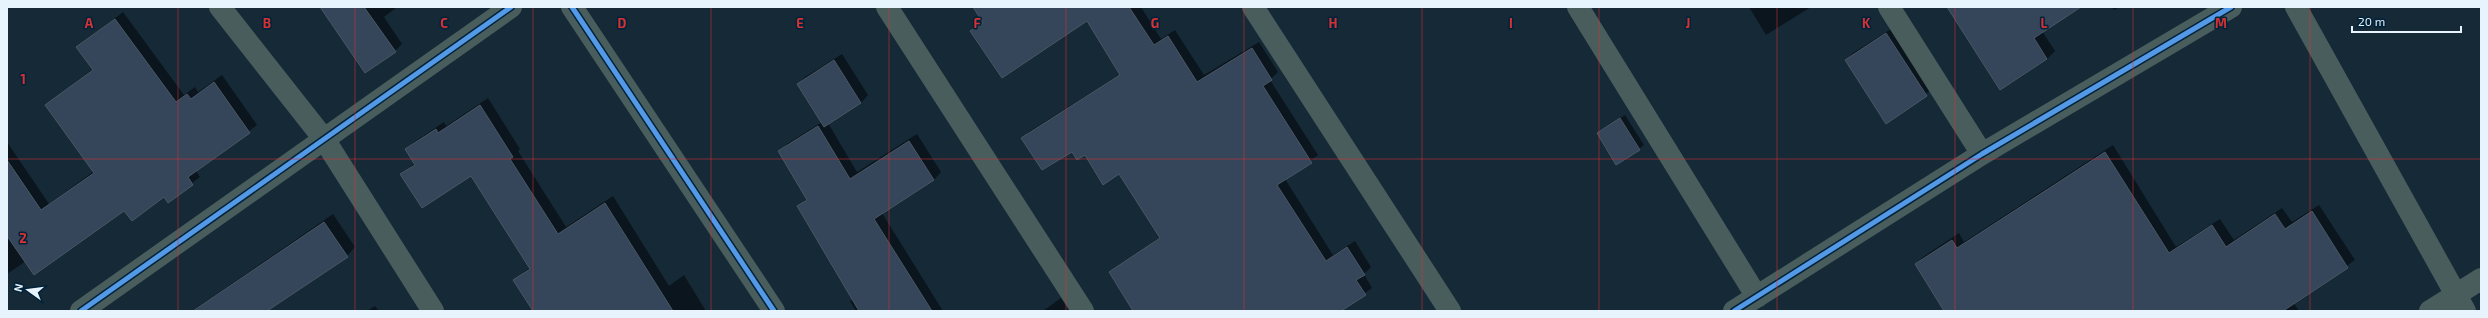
<svg xmlns="http://www.w3.org/2000/svg" width="2488" height="318" font-family="'Exo 2',sans-serif">
	<style>
		.shadow { fill: #0007 }
		.building { fill: #35455a; stroke: #4a5764 }
		.lines { fill: none; stroke-linecap: round; stroke-linejoin: round }
		.minor { stroke: #4a5d5d; stroke-width: 22 }
		.cycleway-casing { stroke: #00223a; stroke-width: 8 }
		.cycleway { stroke: #5399e6; stroke-width: 5 }
		.grid { fill: none; stroke: #d73233; stroke-width: 1; stroke-opacity: 0.55 }
		.grid-label { font-size: 13px; text-anchor: middle; font-weight: bold; fill: #d73233; stroke: #00223a; stroke-width: 3; stroke-linejoin: round; paint-order: stroke }
	</style>
	<rect width="100%" height="100%" fill="#152937"/>
	<path class="shadow" d="M 321,7 L 397,7 L 384,17 L 402,44 L 395,51 Z
		M 980,7 L 1141,7 L 1161,39 L 1175,30 L 1204,75 L 1259,42 L 1278,72 L 1270,80 L 1318,155 L 1285,179 L 1333,255 L 1355,241 L 1371,267 L 1364,274 L 1372,288 L 1339,311 L 1135,311 L 1111,272 L 1160,237 L 1120,173 L 1085,154 L 1023,138 L 1030,131 L 1121,74 L 1087,20 L 971,32 L 984,21 Z
		M 1749,7 L 1811,7 L 1766,35 Z
		M 1948,7 L 2079,7 L 2042,31 L 2055,51 L 2047,59 L 2000,89 Z
		M 2112,7 L 2119,7 L 2114,10 Z
		M 123,12 L 184,95 L 195,87 L 198,92 L 222,75 L 257,125 L 196,171 L 200,177 L 168,201 L 164,196 L 124,209 L 26,261 L 7,274 L 7,142 L 49,204 L 94,171 L 46,105 L 94,68 L 78,47 Z
		M 1894,27 L 1934,88 L 1886,122 L 1846,60 L 1853,53 Z
		M 842,54 L 868,95 L 861,103 L 828,123 L 857,172 L 917,134 L 941,172 L 934,180 L 882,213 L 943,311 L 856,311 L 850,301 L 853,299 L 799,206 L 807,198 L 780,151 L 787,144 L 822,122 L 798,84 L 805,77 Z
		M 488,98 L 520,149 L 518,151 L 566,227 L 613,196 L 669,286 L 684,275 L 706,311 L 535,311 L 514,280 L 530,267 L 471,175 L 402,174 L 415,163 L 406,149 L 414,142 L 444,122 L 446,126 Z
		M 1625,115 L 1644,145 L 1639,149 L 1598,133 Z
		M 2113,145 L 2176,247 L 2220,219 L 2234,240 L 2282,208 L 2292,222 L 2319,205 L 2355,260 L 2294,303 L 2299,311 L 1945,311 L 1916,264 L 1923,257 L 1959,233 L 1964,242 Z
		M 333,214 L 355,247 L 347,256 L 266,311 L 192,311 Z
		M 1061,298 L 1069,311 L 1043,311 Z
		M 375,306 L 379,311 L 367,311 Z"/>
	<path class="building" d="M 320,7 L 364,7 L 396,52 L 365,73 Z
		M 973,7 L 1129,7 L 1154,45 L 1168,36 L 1197,82 L 1252,48 L 1272,80 L 1263,86 L 1312,163 L 1277,185 L 1326,261 L 1347,247 L 1365,275 L 1356,280 L 1366,295 L 1341,311 L 1133,311 L 1109,272 L 1160,238 L 1119,174 L 1103,185 L 1085,155 L 1077,160 L 1072,152 L 1042,170 L 1021,138 L 1120,75 L 1087,21 L 1002,78 L 970,31 L 983,23 Z
		M 1947,7 L 2081,7 L 2034,38 L 2047,59 L 2000,90 Z
		M 115,19 L 176,102 L 187,94 L 191,99 L 214,82 L 250,133 L 188,177 L 193,185 L 168,203 L 164,197 L 132,221 L 124,211 L 34,275 L 7,236 L 7,160 L 41,210 L 94,173 L 45,105 L 93,70 L 76,47 Z
		M 1886,33 L 1927,96 L 1886,124 L 1845,60 Z
		M 834,60 L 861,103 L 824,127 L 797,84 Z
		M 480,105 L 513,157 L 510,159 L 558,234 L 605,203 L 673,311 L 533,311 L 513,280 L 530,269 L 471,176 L 422,208 L 400,174 L 415,165 L 405,149 L 436,129 L 438,133 Z
		M 1620,118 L 1640,150 L 1616,165 L 1597,133 Z
		M 818,126 L 850,179 L 909,141 L 934,180 L 874,219 L 932,311 L 859,311 L 797,206 L 807,200 L 778,151 Z
		M 2105,152 L 2169,253 L 2212,225 L 2226,247 L 2275,214 L 2285,229 L 2312,211 L 2348,268 L 2283,311 L 1944,311 L 1915,264 L 1952,240 L 1957,248 Z
		M 324,222 L 348,257 L 267,311 L 193,311 Z"/>
	<g class="lines">
		<path class="minor" d="M 220,7 L 324,139 L 433,311
			M 572,7 L 774,311
			M 887,7 L 1083,311
			M 1253,7 L 1450,311
			M 1578,7 L 1757,297
			M 1889,7 L 1982,154
			M 2296,7 L 2465,311
			M 81,311 L 511,7
			M 1734,311 L 1982,154 L 2231,7
			M 2430,311 L 2481,279"/>
		<defs>
			<path id="cycleway" d="M 572,7 L 774,311
				M 81,311 L 511,7
				M 1734,311 L 1982,154 L 2231,7"/>
		</defs>
		<use href="#cycleway" class="cycleway-casing"/>
		<use href="#cycleway" class="cycleway"/>
	</g>
	<path class="grid" d="M 178,7 L 178,311M 355,7 L 355,311M 533,7 L 533,311M 711,7 L 711,311M 889,7 L 889,311M 1066,7 L 1066,311M 1244,7 L 1244,311M 1422,7 L 1422,311M 1599,7 L 1599,311M 1777,7 L 1777,311M 1955,7 L 1955,311M 2133,7 L 2133,311M 2310,7 L 2310,311M 7,159 L 2481,159"/>
	<g class="grid-label">
		<text x="89" y="28">A</text>
		<text x="267" y="28">B</text>
		<text x="444" y="28">C</text>
		<text x="622" y="28">D</text>
		<text x="800" y="28">E</text>
		<text x="977" y="28">F</text>
		<text x="1155" y="28">G</text>
		<text x="1333" y="28">H</text>
		<text x="1511" y="28">I</text>
		<text x="1688" y="28">J</text>
		<text x="1866" y="28">K</text>
		<text x="2044" y="28">L</text>
		<text x="2221" y="28">M</text>
		<text x="23" y="84">1</text>
		<text x="23" y="243">2</text>
	</g>
	<rect width="2488" height="318" fill="none" stroke="#e7f3fd" stroke-width="16"/>
	<g transform="translate(28 290) rotate(284)" stroke="#00223a" stroke-width="3" paint-order="stroke">
	<path d="M0-3L7 15L0 10L-7 15Z" fill="#e7f3fd"/>
	<text y="-6" font-size="11" font-weight="bold" text-anchor="middle" fill="#e7f3fd">N</text>
	</g>
	<path d="M2352 26v6h109v-6" fill="none" stroke="#e7f3fd" stroke-width="2"/>
	<text x="2358" y="26" font-size="12" fill="#e7f3fd" stroke="#00223a" stroke-width="3" paint-order="stroke">20 m</text>
</svg>
